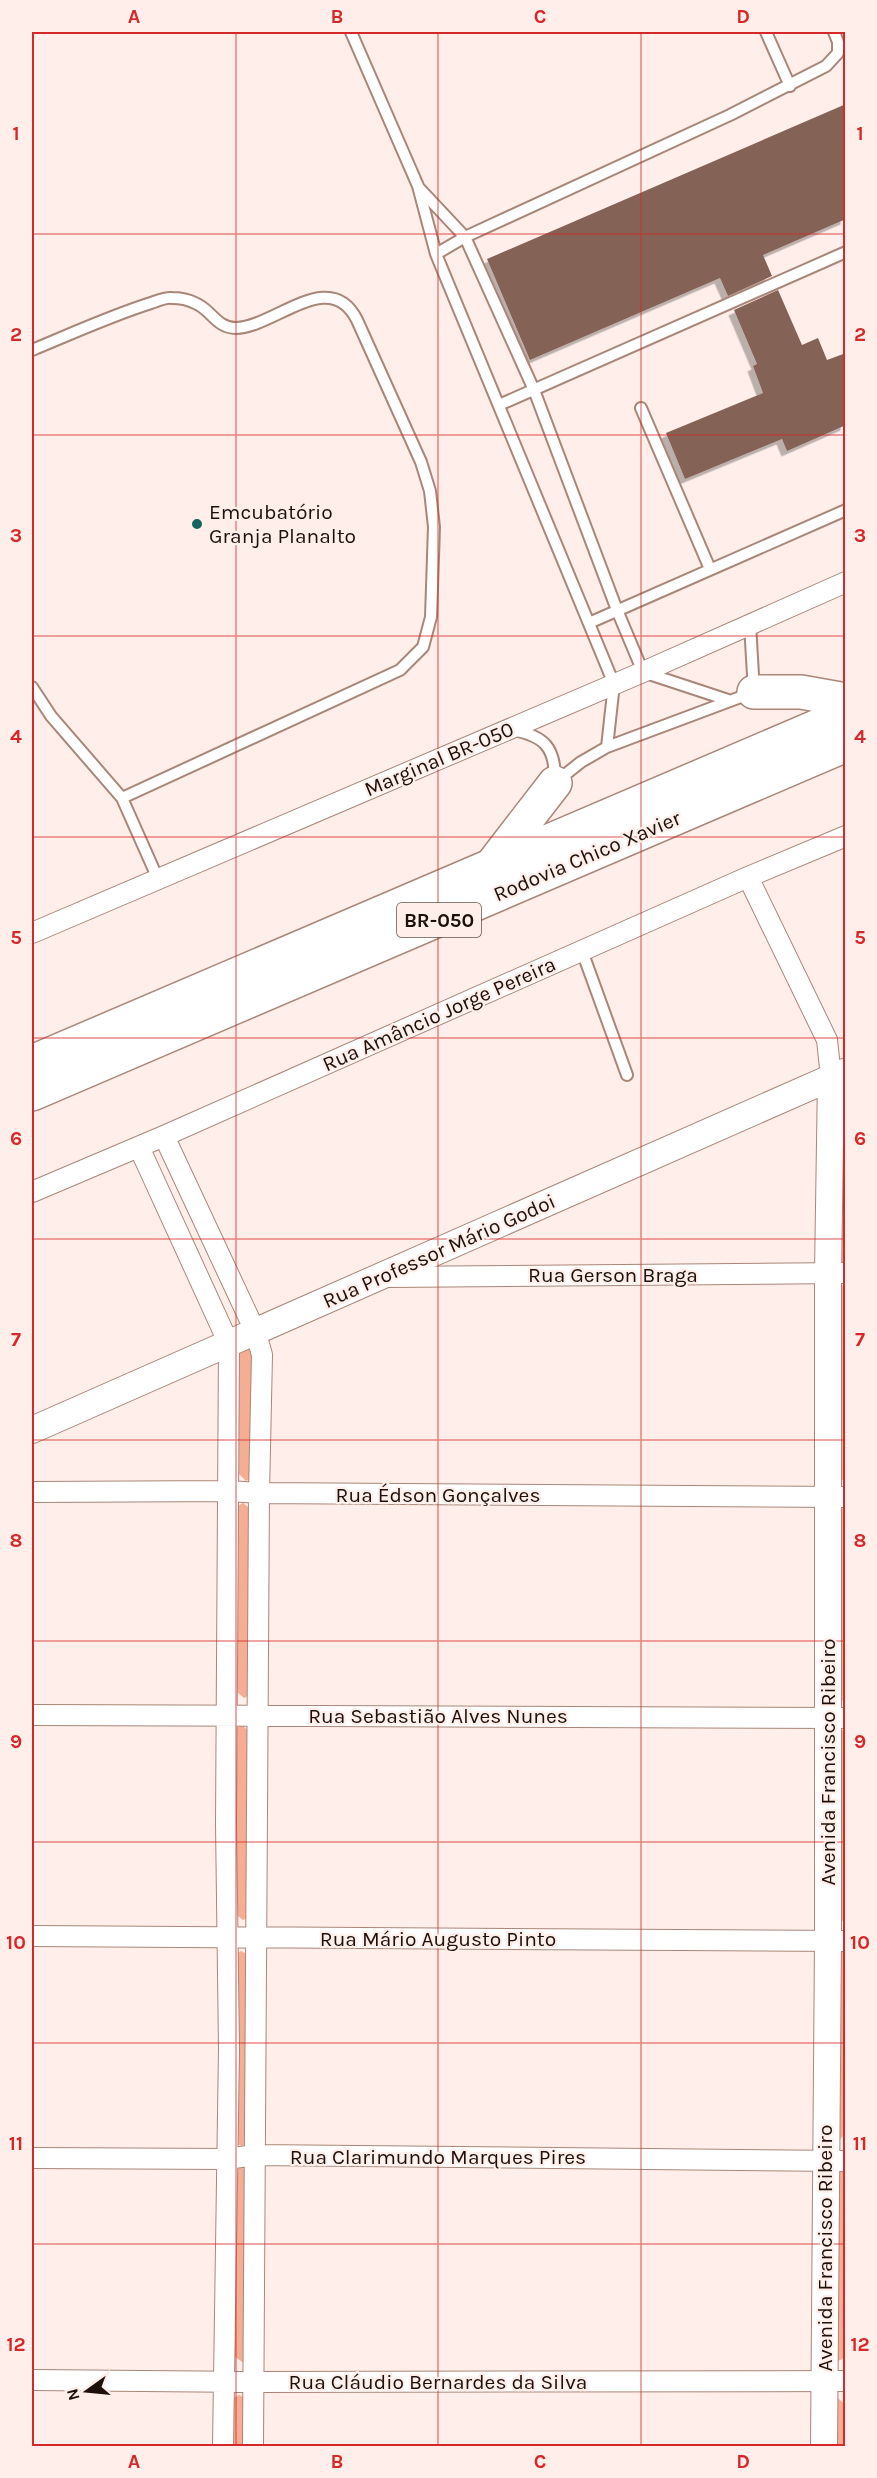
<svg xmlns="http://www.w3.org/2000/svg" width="877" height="2478" font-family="Karla,sans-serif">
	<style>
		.green { fill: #f5ad93 }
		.building { fill: #846256; filter: url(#shadow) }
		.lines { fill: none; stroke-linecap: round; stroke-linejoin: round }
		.service-casing { stroke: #aa8679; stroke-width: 14 }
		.minor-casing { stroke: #aa8679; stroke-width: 22 }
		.tertiary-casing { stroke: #aa8679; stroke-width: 28 }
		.motorway-casing { stroke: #aa8679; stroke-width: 36 }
		.service { stroke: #fff; stroke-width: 10 }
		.minor { stroke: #fff; stroke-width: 20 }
		.tertiary { stroke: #fff; stroke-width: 26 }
		.motorway { stroke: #fff; stroke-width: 33 }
		.grid { fill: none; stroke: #d62828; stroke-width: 1.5; stroke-opacity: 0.55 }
		.poi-dot { fill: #14635f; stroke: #ffeee9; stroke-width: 2 }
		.labels { text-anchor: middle; stroke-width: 4.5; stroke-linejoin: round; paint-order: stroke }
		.shield { fill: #ffeee9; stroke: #61534e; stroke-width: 1.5 }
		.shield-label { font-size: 20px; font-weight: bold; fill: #1d100b }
		.poi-label { font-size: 21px; fill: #1d100b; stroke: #ffeee9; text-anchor: start }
		.street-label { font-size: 21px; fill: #1d100b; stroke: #ffeee9 }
		.neatline { fill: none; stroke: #d62828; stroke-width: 2 }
		.grid-label { font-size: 20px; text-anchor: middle; font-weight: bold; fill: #d62828 }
	</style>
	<defs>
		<filter id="shadow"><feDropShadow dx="-5.5" dy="5.5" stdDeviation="0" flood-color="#0004"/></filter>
	</defs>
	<rect width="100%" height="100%" fill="#ffeee9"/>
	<path class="green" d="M 845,1091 L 845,1266 L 839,1264 L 840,1094 Z
		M 843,1285 L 845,1286 L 846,1480 L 843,1480 L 838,1478 L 837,1288 Z
		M 247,1347 L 255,1354 L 252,1478 L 246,1481 L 238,1473 L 238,1355 L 241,1350 Z
		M 243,1503 L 252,1510 L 250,1695 L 244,1698 L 236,1691 L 237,1506 Z
		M 840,1507 L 846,1510 L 845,1699 L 840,1702 Z
		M 242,1725 L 251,1733 L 249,1917 L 243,1920 L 234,1913 L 236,1728 Z
		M 839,1727 L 845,1732 L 846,1919 L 840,1922 Z
		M 833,1948 L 846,1950 L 845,2134 L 839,2140 Z
		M 241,1951 L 247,1954 L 248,2143 L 242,2146 L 237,2144 L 236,1954 Z
		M 241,2167 L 246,2170 L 248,2360 L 242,2362 L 233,2355 L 235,2171 Z
		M 832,2170 L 843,2170 L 845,2173 L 845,2354 L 842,2359 L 836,2362 Z
		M 239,2395 L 244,2397 L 247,2446 L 230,2446 L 233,2398 Z
		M 837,2397 L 845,2405 L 845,2446 L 828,2446 Z"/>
	<path class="building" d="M 846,104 L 846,219 L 763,255 L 772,276 L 728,296 L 720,278 L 530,360 L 487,259 Z
		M 778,290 L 802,345 L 818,338 L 827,360 L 846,353 L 846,425 L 787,451 L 782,439 L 685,479 L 666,433 L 763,393 L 753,366 L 757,364 L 734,310 Z"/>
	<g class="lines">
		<defs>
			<path id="service" d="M 351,32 L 418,186 L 436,254 L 614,684 L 607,747
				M 766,32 L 790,86
				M 419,188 L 465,237 L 534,390 L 617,610 L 643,672 L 728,700
				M 436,254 L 465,237 L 730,115 L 826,66 L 838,53 L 838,42 L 834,32
				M 32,350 C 71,334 110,316 151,303 C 157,301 166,297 172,298 C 179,298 189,300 195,303 C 211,309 216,328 236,328 C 275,327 330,266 357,320 L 421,462 L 430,491 L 434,527 L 431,617 L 423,647 L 400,670 L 122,798 L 158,879
				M 499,405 L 846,252
				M 641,408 L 710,569
				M 589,623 L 846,510
				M 32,687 L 51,716 L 122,798
				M 513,730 C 544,736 555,747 555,779
				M 557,781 L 581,762 L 607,747 L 754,692 L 750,624
				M 582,951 L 627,1075"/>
			<path id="minor" d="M 748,877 L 827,1040 L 831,1077
				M 32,933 L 643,672 L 846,582
				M 164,1136 L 256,1333 L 262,1355 L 259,1493 L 253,2446
				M 139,1147 L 229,1344 L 226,1824 L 229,2049 L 223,2446
				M 32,1192 L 164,1136 L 748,877 L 846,836
				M 386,1277 L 846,1273
				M 32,1492 L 228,1491 L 259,1493 L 846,1497
				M 32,1715 L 846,1718
				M 32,1936 L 846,1941
				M 32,2158 L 227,2159 L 255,2155 L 846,2161
				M 32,2380 L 254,2382 L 846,2381"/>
			<path id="tertiary" d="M 32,1430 L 844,1072
				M 824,2446 L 828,1940 L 828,1273 L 831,1077"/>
			<path id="motorway" d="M 754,692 L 801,692 L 846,700
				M 494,862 L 555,783
				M 32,1062 L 846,714
				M 32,1094 L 846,745"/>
		</defs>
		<use href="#service" class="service-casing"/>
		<use href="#minor" class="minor-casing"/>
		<use href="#tertiary" class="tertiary-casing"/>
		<use href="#motorway" class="motorway-casing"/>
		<use href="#service" class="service"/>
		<use href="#minor" class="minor"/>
		<use href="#tertiary" class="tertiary"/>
		<use href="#motorway" class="motorway"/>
	</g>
	<path class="grid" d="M 236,32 L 236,2446M 438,32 L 438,2446M 641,32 L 641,2446M 32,234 L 846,234M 32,435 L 846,435M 32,636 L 846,636M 32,837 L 846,837M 32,1038 L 846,1038M 32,1239 L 846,1239M 32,1440 L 846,1440M 32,1641 L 846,1641M 32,1842 L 846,1842M 32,2043 L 846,2043M 32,2244 L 846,2244"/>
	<circle class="poi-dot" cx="197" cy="524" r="6"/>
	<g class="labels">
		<rect class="shield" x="397" y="903" width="84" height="34" rx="4.5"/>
		<g class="shield-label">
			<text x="439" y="927">BR-050</text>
		</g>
		<g class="poi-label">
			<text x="209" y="519">Emcubatório<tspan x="209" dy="24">Granja Planalto</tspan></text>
		</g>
		<g class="street-label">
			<text transform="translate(439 759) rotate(-23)" y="7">Marginal BR-050</text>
			<text transform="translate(587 856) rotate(-23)" y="7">Rodovia Chico Xavier</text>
			<text transform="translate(439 1014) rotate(-24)" y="7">Rua Amâncio Jorge Pereira</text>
			<text transform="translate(439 1251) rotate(-24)" y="7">Rua Professor Mário Godoi</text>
			<text x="613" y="1282">Rua Gerson Braga</text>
			<text x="438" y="1502">Rua Édson Gonçalves</text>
			<text x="438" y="1723">Rua Sebastião Alves Nunes</text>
			<text transform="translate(828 1762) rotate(-90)" y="7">Avenida Francisco Ribeiro</text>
			<text x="438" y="1946">Rua Mário Augusto Pinto</text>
			<text x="438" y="2164">Rua Clarimundo Marques Pires</text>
			<text transform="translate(825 2248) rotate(-90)" y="7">Avenida Francisco Ribeiro</text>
			<text x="438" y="2389">Rua Cláudio Bernardes da Silva</text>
		</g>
	</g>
	<rect width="877" height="2478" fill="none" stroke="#ffeee9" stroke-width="66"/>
	<g transform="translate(87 2391) rotate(255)" stroke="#ffeee9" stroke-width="4.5" paint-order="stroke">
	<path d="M0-4.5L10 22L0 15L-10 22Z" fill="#1d100b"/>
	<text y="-9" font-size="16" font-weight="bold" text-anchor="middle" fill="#1d100b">N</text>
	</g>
	<rect x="33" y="33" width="811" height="2412" class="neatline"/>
	<g class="grid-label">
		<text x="134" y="23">A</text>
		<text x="337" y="23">B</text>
		<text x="540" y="23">C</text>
		<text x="743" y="23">D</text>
		<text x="16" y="140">1</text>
		<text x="860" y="140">1</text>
		<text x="16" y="341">2</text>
		<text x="860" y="341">2</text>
		<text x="16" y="542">3</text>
		<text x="860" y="542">3</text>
		<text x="16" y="743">4</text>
		<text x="860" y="743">4</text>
		<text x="16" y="944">5</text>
		<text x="860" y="944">5</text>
		<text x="16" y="1145">6</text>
		<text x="860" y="1145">6</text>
		<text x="16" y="1346">7</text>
		<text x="860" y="1346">7</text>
		<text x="16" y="1547">8</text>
		<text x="860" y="1547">8</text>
		<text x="16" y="1748">9</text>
		<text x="860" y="1748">9</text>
		<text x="16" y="1949">10</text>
		<text x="860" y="1949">10</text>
		<text x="16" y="2150">11</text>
		<text x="860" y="2150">11</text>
		<text x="16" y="2351">12</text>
		<text x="860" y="2351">12</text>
		<text x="134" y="2468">A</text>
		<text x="337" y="2468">B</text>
		<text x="540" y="2468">C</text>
		<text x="743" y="2468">D</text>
	</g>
</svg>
